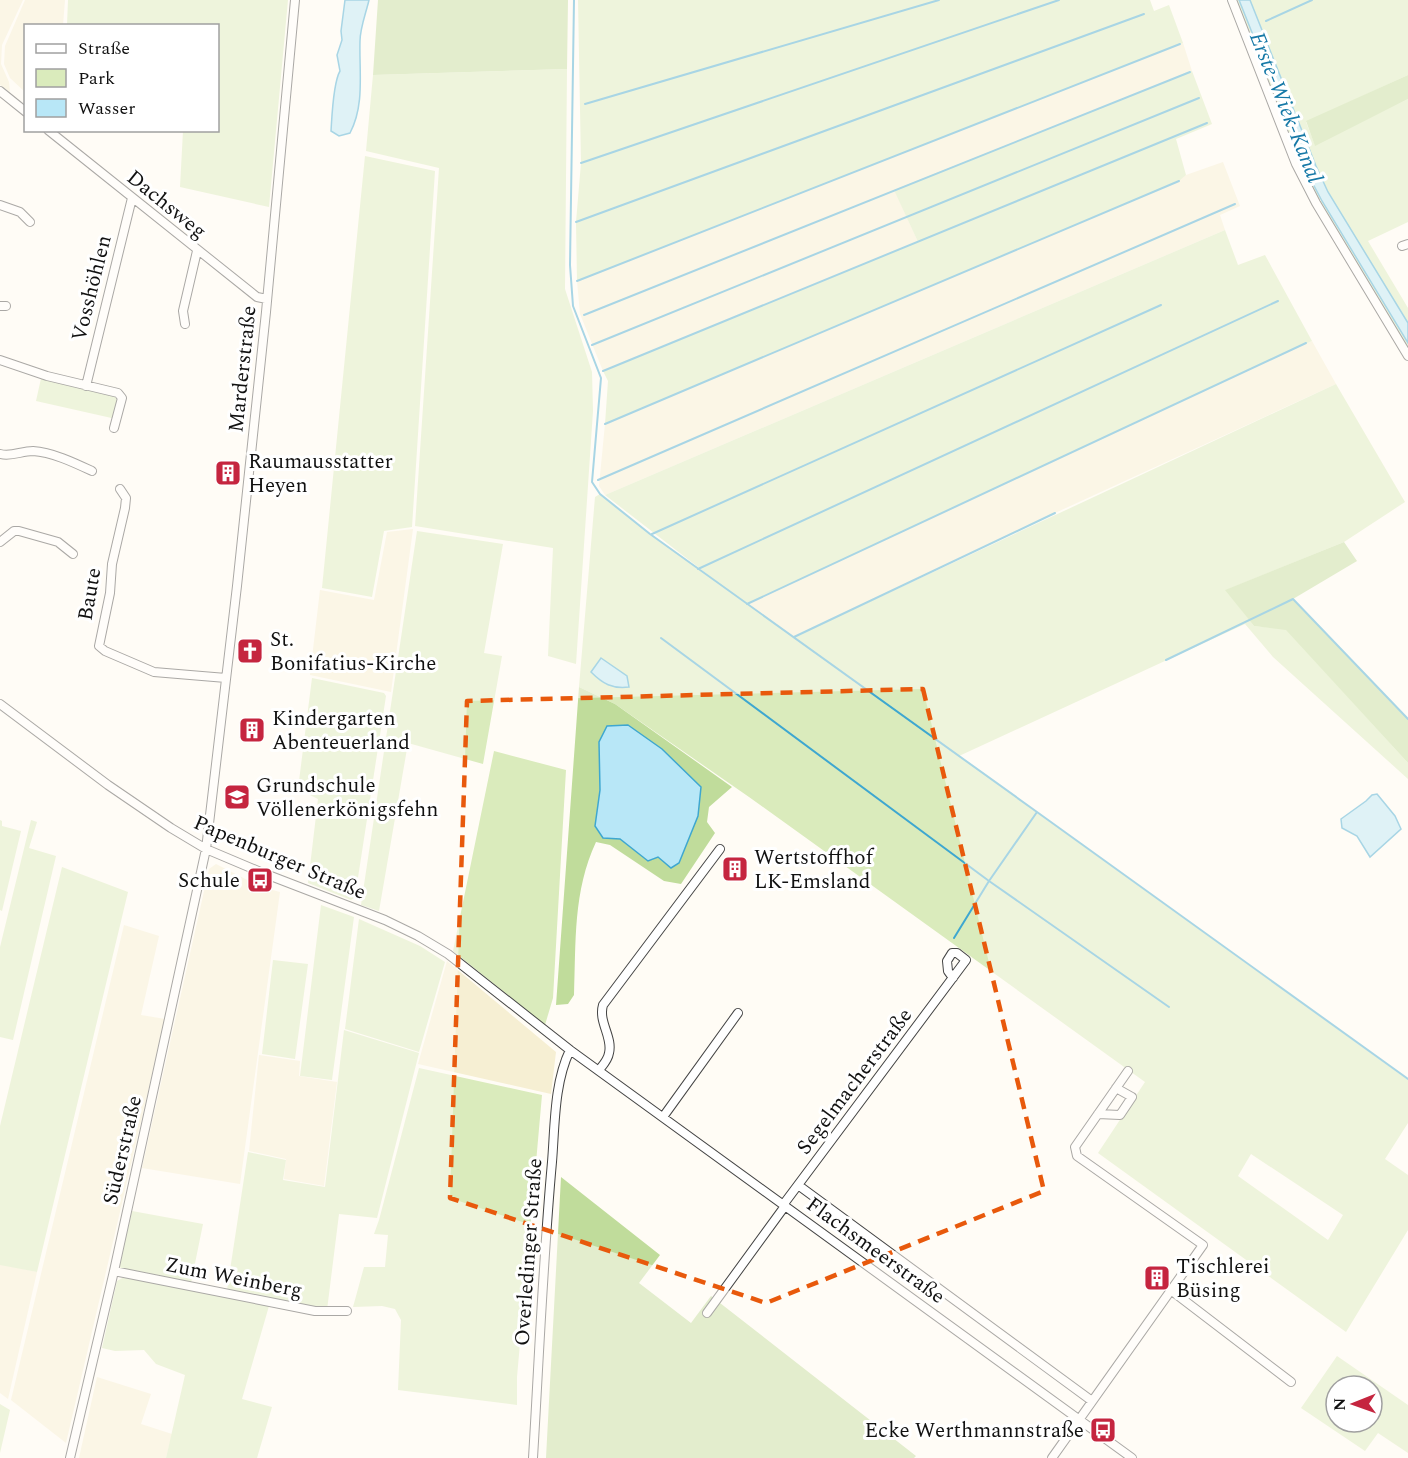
<svg xmlns="http://www.w3.org/2000/svg" width="1408" height="1458" font-family="Spectral,serif">
	<style>
		.farmland { fill: #f6efd3 }
		.green { fill: #daebbc; fill-rule: evenodd }
		.forest { fill: #c0dc9b; fill-rule: evenodd }
		.water { fill: #b8e7f7; stroke: #3ea7d0; stroke-width: 1.5 }
		.lines { fill: none; stroke-linecap: round; stroke-linejoin: round }
		.stream { stroke: #3ea7d0; stroke-width: 2 }
		.minor-casing { stroke: #444; stroke-width: 10 }
		.minor { stroke: #fff; stroke-width: 8 }
		.marked { fill: none; stroke: #e8590c; stroke-width: 4.5; stroke-dasharray: 12 8; stroke-linejoin: round }
		.labels { text-anchor: middle; stroke-width: 6; stroke-linejoin: round; paint-order: stroke }
		.street-label { font-size: 21px; fill: #111; stroke: #fff }
		.poi-label { font-size: 21px; fill: #111; stroke: #fff; text-anchor: start }
		.water-label { font-size: 22px; font-style: italic; fill: #1679a7; stroke: #fff }
	</style>
	<rect width="100%" height="100%" fill="#fffcf5"/>
	<path class="farmland" d="M 0,0 L 23,0 L 2,45 L 1,64 L 9,82 L 10,92 L 0,85 Z
		M 25,0 L 65,0 L 63,25 L 26,26 L 25,92 L 10,78 L 4,64 L 5,46 Z
		M 1183,43 L 1192,71 L 895,191 L 918,242 L 603,371 L 580,314 L 577,281 Z
		M 1223,162 L 1240,206 L 1220,215 L 1225,230 L 605,495 L 599,486 L 605,424 L 1186,175 Z
		M 1312,341 L 1336,384 L 1055,513 L 793,637 L 747,604 Z
		M 413,529 L 391,692 L 310,675 L 320,590 L 374,600 L 387,532 Z
		M 216,864 L 261,887 L 280,892 L 240,1184 L 142,1168 L 209,869 Z
		M 124,925 L 159,936 L 141,1015 L 165,1019 L 66,1443 L 11,1400 Z
		M 447,961 L 556,1052 L 551,1094 L 418,1064 Z
		M 259,1055 L 300,1061 L 299,1076 L 337,1082 L 324,1186 L 284,1179 L 286,1159 L 249,1151 Z
		M 0,1264 L 37,1272 L 8,1399 L 0,1393 Z
		M 97,1377 L 151,1394 L 141,1424 L 172,1434 L 166,1458 L 79,1458 Z"/>
	<path class="green" d="M 68,0 L 288,0 L 269,207 L 180,187 L 183,131 L 218,130 L 218,26 L 67,25 Z
		M 578,0 L 1150,0 L 1154,11 L 1169,5 L 1183,43 L 577,281 L 576,222 L 581,163 Z
		M 1235,0 L 1408,0 L 1408,75 L 1306,122 L 1315,145 L 1408,99 L 1408,222 L 1368,241 L 1408,308 L 1408,350 L 1318,203 L 1321,201 L 1320,199 L 1317,200 L 1302,170 Z
		M 567,69 L 565,289 L 592,372 L 593,411 L 576,664 L 548,656 L 553,548 L 415,526 L 439,168 L 366,151 L 373,75 Z
		M 1192,71 L 1212,124 L 1176,139 L 1186,175 L 1179,181 L 605,424 L 608,381 L 603,371 L 918,242 L 894,190 Z
		M 365,156 L 435,171 L 412,527 L 384,531 L 372,597 L 322,588 Z
		M 1225,230 L 1238,265 L 1265,255 L 1312,341 L 747,604 L 794,637 L 1336,384 L 1405,502 L 1344,542 L 1226,590 L 1254,626 L 1286,629 L 1408,763 L 1408,779 L 1273,657 L 1245,624 L 959,756 L 1408,1080 L 1408,1123 L 1385,1159 L 1408,1175 L 1408,1230 L 1346,1332 L 1098,1153 L 1145,1082 L 749,797 L 615,704 L 579,687 L 595,497 L 600,494 L 650,534 L 725,588 L 605,495 ZM 1251,1154 L 1343,1215 L 1328,1240 L 1238,1176 Z
		M 42,374 L 120,394 L 116,419 L 36,401 Z
		M 417,531 L 503,544 L 484,653 L 502,656 L 483,764 L 408,743 L 379,911 L 361,905 Z
		M 312,678 L 384,693 L 386,696 L 355,897 L 351,900 L 308,883 L 318,799 L 298,789 Z
		M 494,751 L 566,770 L 553,998 L 545,1025 L 453,951 Z
		M 0,820 L 2,821 L 2,826 L 21,831 L 2,911 L 0,910 Z
		M 31,820 L 37,822 L 29,848 L 56,856 L 13,1040 L 0,1037 L 0,947 Z
		M 62,867 L 128,892 L 37,1272 L 0,1265 L 0,1126 Z
		M 321,905 L 354,917 L 332,1080 L 300,1076 Z
		M 359,919 L 420,946 L 445,962 L 419,1052 L 345,1029 Z
		M 273,960 L 308,964 L 295,1059 L 262,1054 Z
		M 344,1030 L 419,1053 L 377,1218 L 339,1214 L 327,1310 L 227,1290 L 248,1152 L 286,1160 L 283,1180 L 325,1187 Z
		M 419,1068 L 542,1095 L 517,1377 L 517,1405 L 398,1390 L 401,1320 L 395,1309 L 382,1306 L 353,1307 L 364,1267 L 385,1267 L 388,1235 L 374,1234 L 379,1220 Z
		M 132,1211 L 203,1224 L 191,1283 L 122,1269 L 119,1266 Z
		M 124,1277 L 269,1306 L 242,1399 L 272,1407 L 257,1458 L 166,1458 L 185,1375 L 156,1364 L 144,1350 L 115,1351 L 102,1348 L 117,1281 Z
		M 1337,1356 L 1408,1405 L 1408,1453 L 1378,1433 L 1365,1451 L 1301,1408 ZM 1336,1386 L 1372,1386 L 1372,1422 L 1336,1422 Z
		M 0,1404 L 10,1410 L 0,1453 Z"/>
	<path class="forest" d="M 378,0 L 568,0 L 567,69 L 373,75 Z
		M 1408,75 L 1408,99 L 1315,146 L 1306,121 Z
		M 1344,542 L 1357,561 L 1293,599 L 1408,719 L 1408,763 L 1286,630 L 1254,626 L 1225,590 Z
		M 579,687 L 615,704 L 732,787 L 709,807 L 707,822 L 715,833 L 681,884 L 664,881 L 610,845 L 596,842 C 573,891 576,942 574,995 L 568,1004 L 556,1005 ZM 607,726 L 701,787 L 698,816 L 679,862 L 671,868 L 658,857 L 648,861 L 620,839 L 603,838 L 595,826 L 600,790 L 599,743 Z
		M 561,1177 L 660,1255 L 639,1283 L 691,1323 L 711,1296 L 916,1456 L 914,1458 L 546,1458 Z"/>
	<path class="water" d="M 345,0 L 369,0 C 366,13 360,28 360,41 C 359,71 365,105 350,133 L 339,136 L 331,131 C 332,116 333,83 340,71 L 337,55 L 342,40 L 341,31 Z
		M 1239,0 L 1250,0 L 1316,166 L 1328,192 L 1408,323 L 1408,343 L 1322,201 L 1311,180 Z
		M 601,658 L 627,676 L 629,687 C 612,689 603,684 591,672 Z
		M 628,725 L 662,749 L 701,787 L 698,816 L 679,863 L 671,868 L 658,857 L 648,861 L 620,839 L 603,838 L 595,826 L 600,790 L 599,742 L 607,726 Z
		M 1377,794 L 1395,816 L 1401,829 L 1370,857 L 1357,836 L 1342,828 L 1341,819 L 1366,801 L 1372,795 Z"/>
	<g class="lines">
		<path class="stream" d="M 574,0 L 570,265 L 573,306 L 601,378 L 592,482 L 600,494 L 650,534 L 1037,812
			M 1266,21 L 1312,0
			M 585,104 L 939,0
			M 581,163 L 1059,0
			M 576,222 L 1144,14
			M 577,281 L 1180,44
			M 584,315 L 1190,72
			M 592,345 L 1199,98
			M 603,371 L 1207,123
			M 605,424 L 1179,181
			M 598,480 L 1235,204
			M 652,534 L 1161,305
			M 698,569 L 1278,301
			M 747,604 L 1306,343
			M 794,637 L 1055,513
			M 661,638 L 989,881 L 1169,1007
			M 1166,660 L 1293,599 L 1408,719
			M 954,938 L 989,881 L 1037,812 L 1408,1079"/>
		<defs>
			<path id="minor" d="M 1232,0 L 1296,164 L 1316,203 L 1408,356
				M 0,91 L 26,112
				M 48,130 L 257,297 L 267,299
				M 0,205 L 20,212 L 30,222
				M 1402,246 L 1408,244
				M 0,306 L 6,306
				M 185,324 L 183,311 L 197,251
				M 0,360 L 47,376 L 118,393 L 122,398 L 114,428
				M 86,386 L 132,198
				M 0,454 C 12,457 21,451 33,451 C 52,452 75,463 92,471
				M 120,489 L 126,498 L 125,508 L 112,564 L 110,593 L 99,646 L 105,651 L 154,672 L 226,678
				M 0,542 L 14,531 L 19,531 L 58,542 L 73,554
				M 0,704 L 108,785 L 171,828 L 206,849 L 263,873 L 385,920 L 418,936 L 448,954 L 570,1050 L 1132,1458
				M 599,1070 C 603,1065 608,1060 609,1053 C 613,1037 598,1022 603,1005 L 720,849
				M 1098,1114 L 1120,1115 L 1132,1097 L 1116,1088
				M 663,1117 L 738,1013
				M 798,1185 L 1092,1401
				M 783,1205 L 966,960 L 957,953 L 952,953 L 947,961 L 948,971 L 953,978
				M 114,1271 L 315,1311 L 347,1311
				M 1172,1291 L 1291,1382
				M 707,1313 L 785,1206
				M 70,1458 L 114,1271 L 206,849 L 237,586 L 266,312 L 295,0
				M 533,1458 C 539,1359 543,1260 552,1162 C 555,1125 554,1083 570,1050
				M 1052,1458 L 1203,1245 L 1077,1156 L 1075,1147 L 1128,1071"/>
		</defs>
		<use href="#minor" class="minor-casing"/>
		<use href="#minor" class="minor"/>
	</g>
	<path d="M0 0H1408V1458H0ZM 923,689 L 1044,1191 L 766,1303 L 450,1198 L 467,701 Z" fill="#fffcf5" fill-opacity=".55" fill-rule="evenodd"/>
	<path class="marked" d="M 923,689 L 1044,1191 L 766,1303 L 450,1198 L 467,701 Z"/>
	<defs>
		<symbol id="building-square" viewBox="-11 -11 22 22"><rect x="-9" y="-9" width="18" height="18" rx="4" fill="#c5253f" stroke="#fff"/><path d="M-4-6H4V6H1V3H-1V6H-4ZM-2.5-4.3h1.7v1.8h-1.7ZM.8-4.3h1.7v1.8H.8ZM-2.5-1h1.7V.8h-1.7ZM.8-1h1.7V.8H.8Z" fill="#fff"/></symbol>
		<symbol id="church-square" viewBox="-11 -11 22 22"><rect x="-9" y="-9" width="18" height="18" rx="4" fill="#c5253f" stroke="#fff"/><path d="M-1.2-6h2.4v3.5h3.3v2.4h-3.3V6h-2.4V-.1h-3.3v-2.4h3.3Z" fill="#fff"/></symbol>
		<symbol id="school-square" viewBox="-11 -11 22 22"><rect x="-9" y="-9" width="18" height="18" rx="4" fill="#c5253f" stroke="#fff"/><path d="M0-5L7-2L0 1L-7-2ZM-4 1L0 2.5L4 1V4Q0 6-4 4Z" fill="#fff"/></symbol>
		<symbol id="bus-square" viewBox="-11 -11 22 22"><rect x="-9" y="-9" width="18" height="18" rx="4" fill="#c5253f" stroke="#fff"/><path d="M-5-6H5V4H4V6H2V4H-2V6H-4V4H-5ZM-3.5-4V0h7V-4ZM-3.5 1.2v1.5H-2V1.2ZM2 1.2v1.5H3.5V1.2Z" fill="#fff"/></symbol>
	</defs>
	<g fill-rule="evenodd">
		<use href="#building-square" x="213" y="458" width="30" height="30"/>
		<use href="#church-square" x="235" y="636" width="30" height="30"/>
		<use href="#building-square" x="237" y="715" width="30" height="30"/>
		<use href="#school-square" x="222" y="782" width="30" height="30"/>
		<use href="#building-square" x="720" y="854" width="30" height="30"/>
		<use href="#bus-square" x="245" y="865" width="30" height="30"/>
		<use href="#building-square" x="1142" y="1263" width="30" height="30"/>
		<use href="#bus-square" x="1088" y="1415" width="30" height="30"/>
	</g>
	<g class="labels">
		<g class="street-label">
			<text transform="translate(167 204) rotate(39)" y="7">Dachsweg</text>
			<text transform="translate(91 288) rotate(-76)" y="7">Vosshöhlen</text>
			<text transform="translate(242 369) rotate(-84)" y="7">Marderstraße</text>
			<text transform="translate(89 594) rotate(-80)" y="7">Baute</text>
			<text transform="translate(280 857) rotate(23)" y="7">Papenburger Straße</text>
			<text transform="translate(854 1081) rotate(-53)" y="7">Segelmacherstraße</text>
			<text transform="translate(122 1150) rotate(-77)" y="7">Süderstraße</text>
			<text transform="translate(876 1250) rotate(36)" y="7">Flachsmeerstraße</text>
			<text transform="translate(528 1252) rotate(-86)" y="7">Overledinger Straße</text>
			<text transform="translate(234 1277) rotate(11)" y="7">Zum Weinberg</text>
		</g>
		<g class="poi-label">
			<text x="248" y="468">Raumausstatter<tspan x="248" dy="24">Heyen</tspan></text>
			<text x="270" y="646">St.<tspan x="270" dy="24">Bonifatius-Kirche</tspan></text>
			<text x="272" y="725">Kindergarten<tspan x="272" dy="24">Abenteuerland</tspan></text>
			<text x="256" y="792">Grundschule<tspan x="256" dy="24">Völlenerkönigsfehn</tspan></text>
			<text x="754" y="864">Wertstoffhof<tspan x="754" dy="24">LK-Emsland</tspan></text>
			<text x="240" y="887" text-anchor="end">Schule</text>
			<text x="1176" y="1273">Tischlerei<tspan x="1176" dy="24">Büsing</tspan></text>
			<text x="1084" y="1437" text-anchor="end">Ecke Werthmannstraße</text>
		</g>
		<g class="water-label">
			<text transform="translate(1287 107) rotate(68)" y="8">Erste-Wiek-Kanal</text>
		</g>
	</g>
	<rect x="24" y="24" width="195" height="108" fill="#ffffff" stroke="#a0a0a0" stroke-width="1.5"/>
	<rect x="36" y="44" width="30" height="9" fill="#ffffff" stroke="#a0a0a0" stroke-width="1.5"/>
	<text x="78" y="54" font-size="18" fill="#111111">Straße</text>
	<rect x="36" y="69" width="30" height="18" fill="#daebbc" stroke="#a0a0a0" stroke-width="1.5"/>
	<text x="78" y="84" font-size="18" fill="#111111">Park</text>
	<rect x="36" y="99" width="30" height="18" fill="#b8e7f7" stroke="#a0a0a0" stroke-width="1.5"/>
	<text x="78" y="114" font-size="18" fill="#111111">Wasser</text>
	<g transform="translate(1354 1404) rotate(269)"><circle r="28" fill="#ffffff" stroke="#a0a0a0" stroke-width="1.5"/>
	<path d="M0-4.5L10 22L0 15L-10 22Z" fill="#c5253f"/>
	<text y="-9" font-size="16" font-weight="bold" text-anchor="middle" fill="#111111">N</text>
	</g>
</svg>
